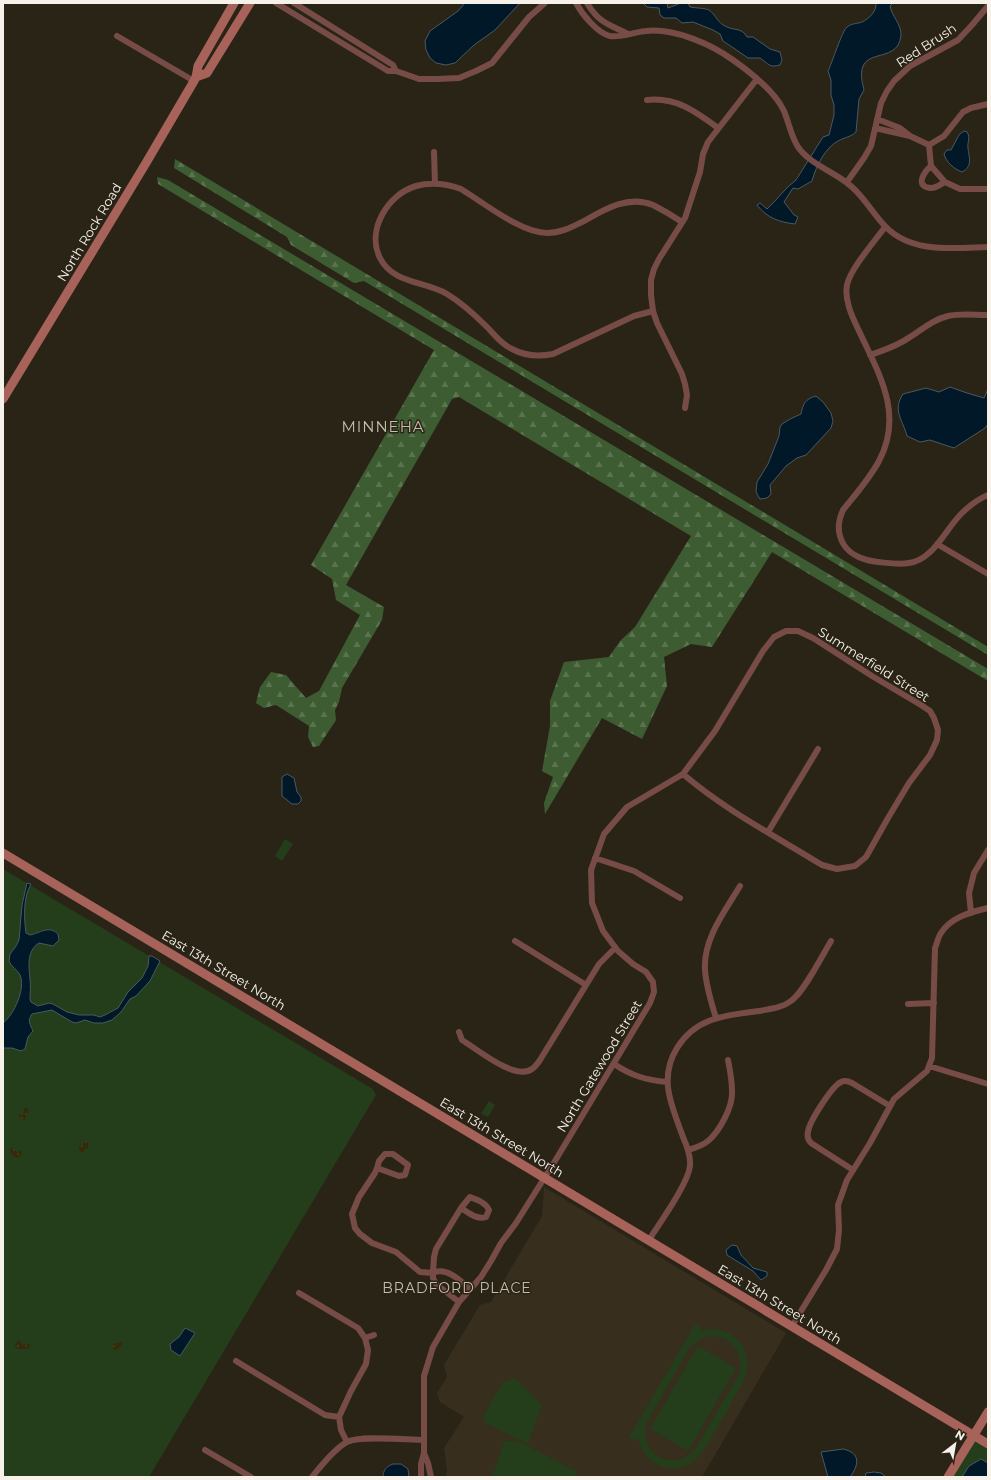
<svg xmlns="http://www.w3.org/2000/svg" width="991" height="1480" font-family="Montserrat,sans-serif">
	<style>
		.education { fill: #372e1e }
		.green { fill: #243d1b; fill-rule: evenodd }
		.forest { fill: url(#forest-firs) }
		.sand { fill: url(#sand-dots) }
		.water { fill: #001828; stroke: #4a5962 }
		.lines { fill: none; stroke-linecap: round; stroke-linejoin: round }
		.street { stroke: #784c46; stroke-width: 6 }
		.secondary { stroke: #a76259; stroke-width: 9 }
		.labels { text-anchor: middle; stroke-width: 3; stroke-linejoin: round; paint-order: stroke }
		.street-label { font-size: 13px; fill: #f6f1e9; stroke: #2a2417 }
		.neighbourhood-label { font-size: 14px; letter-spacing: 1px; fill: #c5bdad; stroke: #2a2417 }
		.quarter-label { font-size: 15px; letter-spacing: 1px; fill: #c5bdad; stroke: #2a2417 }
	</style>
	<defs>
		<pattern id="forest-firs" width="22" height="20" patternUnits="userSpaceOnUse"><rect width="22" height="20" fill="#3d5c32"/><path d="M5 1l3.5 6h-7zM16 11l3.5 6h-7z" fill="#5a7450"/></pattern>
		<pattern id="sand-dots" width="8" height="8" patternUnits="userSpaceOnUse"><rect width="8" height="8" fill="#342b0a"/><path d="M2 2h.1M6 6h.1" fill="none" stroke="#484022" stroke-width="1.8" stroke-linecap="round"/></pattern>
	</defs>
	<rect width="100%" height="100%" fill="#2a2417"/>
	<path class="education" d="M 544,1187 L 786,1333 L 702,1477 L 446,1477 L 447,1471 L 444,1448 L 464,1417 L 440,1402 L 437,1393 L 447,1377 L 444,1365 L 480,1305 L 491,1302 L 542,1216 Z"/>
	<path class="green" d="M 285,839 L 293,844 L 282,861 L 275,856 Z
		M 3,869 L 373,1089 L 376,1095 L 149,1477 L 3,1477 Z
		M 489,1101 L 495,1105 L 488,1117 L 481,1114 Z
		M 695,1324 L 702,1328 L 700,1331 C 732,1322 757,1350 744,1380 C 734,1398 705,1456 690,1464 C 680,1469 670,1469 660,1466 C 648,1461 641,1450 638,1438 L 636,1441 L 629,1437 ZM 709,1336 C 732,1335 746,1355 738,1376 L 694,1451 C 672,1472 639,1454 646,1424 L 689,1349 L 699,1340 Z
		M 698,1346 L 736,1368 L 688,1451 L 650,1429 Z
		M 515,1378 L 542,1405 L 528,1444 L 485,1423 L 483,1417 L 502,1383 Z
		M 974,1435 L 988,1444 L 988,1477 L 948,1477 Z
		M 505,1440 L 520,1442 L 576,1471 L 578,1477 L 492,1477 Z"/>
	<path class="forest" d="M 175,159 L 988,647 L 988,655 L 364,281 L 354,283 L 291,245 L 287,237 L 174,168 Z
		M 157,177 L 168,180 L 988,669 L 988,681 L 772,552 L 712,647 L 691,644 L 664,657 L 667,686 L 642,739 L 602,718 L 545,814 L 544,803 L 553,777 L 542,771 L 550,726 L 550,701 L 564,662 L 609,657 L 620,641 L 635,627 L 691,536 L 459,397 L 452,399 L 346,585 L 384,607 L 382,620 L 342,688 L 339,702 L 335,710 L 336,720 L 319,746 L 313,747 L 308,737 L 309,726 L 276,705 L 264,708 L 256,703 L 260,687 L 271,672 L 286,675 L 306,698 L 319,691 L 360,615 L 336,600 L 332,579 L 311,565 L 434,350 L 158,184 Z"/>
	<path class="sand" d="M 24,1108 L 27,1108 L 29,1111 L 25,1119 L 23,1120 L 18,1116 L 19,1113 L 23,1116 Z
		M 86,1141 L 89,1143 L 88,1148 L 85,1149 L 83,1153 L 78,1150 L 80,1146 Z
		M 12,1148 L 15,1149 L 17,1153 L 19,1151 L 22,1151 L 22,1154 L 18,1158 L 14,1158 L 10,1150 Z
		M 19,1340 L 23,1345 L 30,1343 L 30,1346 L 27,1349 L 18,1349 L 15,1346 L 15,1344 Z
		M 120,1342 L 123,1343 L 122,1346 L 116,1351 L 113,1349 L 113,1344 Z"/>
	<path class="water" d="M 465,3 L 520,3 L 495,30 L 474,45 L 455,63 L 446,65 L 436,63 L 430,58 L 426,50 L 425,41 L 430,31 L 458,11 Z
		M 643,3 L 667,3 L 668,8 L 681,3 L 688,3 L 690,7 C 695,8 705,8 709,10 C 715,14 718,23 725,26 C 733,31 742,27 747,37 L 753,37 L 770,49 L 780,52 L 782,60 L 780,65 C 769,68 769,64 760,58 L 748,58 L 732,47 L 723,41 L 720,34 L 713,30 L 693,22 L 682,23 L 676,18 L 664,18 L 660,15 L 659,8 L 647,7 Z
		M 876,3 L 893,3 L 890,6 C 892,17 901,23 901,35 C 898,69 850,40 864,90 L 859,99 L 856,132 C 851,137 845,137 838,141 C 825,148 816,166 812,181 L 798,189 L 793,188 L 784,202 L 794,215 L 798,217 L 795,224 C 779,222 767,218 757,205 L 760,203 L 767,209 C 777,200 785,188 796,180 L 823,137 L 829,135 L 834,115 L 834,105 L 831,95 L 831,80 L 828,71 C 832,63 842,31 847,27 C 852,23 857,24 862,22 C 869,19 877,11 876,3 Z
		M 964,131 L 967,132 C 971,138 967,142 968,148 C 969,158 973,166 962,172 C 954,169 946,162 944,154 L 947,150 L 951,150 L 959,135 Z
		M 950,387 L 967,393 L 984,398 L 988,389 L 988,424 L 985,428 L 954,448 L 930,440 L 920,442 L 907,436 C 903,420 892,411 903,394 L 926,388 L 939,392 Z
		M 816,396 L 823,402 L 831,413 L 833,421 L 831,428 L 806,455 L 797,458 L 786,466 L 770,485 L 771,494 L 767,498 L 760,499 L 756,492 L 757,482 L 768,464 L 779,436 L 780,427 L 782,424 L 790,419 L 801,414 C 803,404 805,399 816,396 Z
		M 287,774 L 294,778 L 297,792 L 301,797 L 301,801 L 298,804 L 292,804 L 282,796 L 282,777 Z
		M 27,883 L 31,884 C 23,897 24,919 26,933 L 30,935 C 40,933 49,925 58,934 L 59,940 L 53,946 L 39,943 C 26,951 29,968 30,979 C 31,986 30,993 30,999 L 31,1002 L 38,1006 L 49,1003 L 53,1004 L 67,1012 L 79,1015 L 94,1015 L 100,1017 L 105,1015 L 118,1008 L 128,992 L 142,978 L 148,966 L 149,956 L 152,956 L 160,961 L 150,981 L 136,996 L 130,999 L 121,1012 L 112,1020 L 103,1023 L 94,1023 L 85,1020 L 76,1023 L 72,1022 L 52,1010 L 32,1014 C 27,1021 30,1024 33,1031 L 28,1037 L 25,1049 L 21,1051 L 12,1048 L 3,1048 L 3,1023 C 14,1015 26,988 20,975 C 18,970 11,967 9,961 L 10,954 L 16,946 L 19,940 L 22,905 Z
		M 732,1245 L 737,1246 L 741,1255 L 753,1268 L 767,1272 L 767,1276 L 761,1280 L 753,1271 L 727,1255 L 726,1250 Z
		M 185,1328 L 195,1333 L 180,1356 L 171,1350 L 170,1344 L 179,1337 Z
		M 843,1449 C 861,1453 859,1465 850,1477 L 828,1477 L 821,1452 Z
		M 981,1459 L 988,1463 L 988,1477 L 962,1477 L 969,1466 Z
		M 393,1464 L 401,1464 L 408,1469 L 409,1477 L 383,1477 C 383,1470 387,1466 393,1464 Z
		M 874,1472 L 881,1473 L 886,1477 L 865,1477 L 866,1473 Z"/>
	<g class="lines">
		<path class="street" d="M 276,3 L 388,71 L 396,71 L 419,79 L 437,79 L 459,78 L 476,71 L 492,63 L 529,17 L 545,3
			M 294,3 L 393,65 L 396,71
			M 576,3 C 582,14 597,33 610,36 C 621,38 634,32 646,31 C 674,28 711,44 733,60 C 750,72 775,92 784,111 C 789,123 791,136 798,147 C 810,164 832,171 847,183 C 863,194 871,212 885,226 C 911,254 954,248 988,247
			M 587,3 C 599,23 608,24 628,34
			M 117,36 L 194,81
			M 647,100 C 676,97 695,111 718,128
			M 877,119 L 900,128 L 909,135
			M 875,128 L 910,136 L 929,145
			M 929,145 L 931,166 L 945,182 L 960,189 L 988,189
			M 929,145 L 944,136 L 963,112 L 971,108 L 988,104
			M 434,152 L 435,184
			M 931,166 C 925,171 914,186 930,188 C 935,189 941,184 945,182
			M 847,182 L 864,158 L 871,146 L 881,103 L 887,91 L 894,81 L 910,66 L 958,40 L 972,25 L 988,6
			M 885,227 C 875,241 850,269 847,285 C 844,301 853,318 859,331 C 879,374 904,414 879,461 C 870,478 856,494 843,510 C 838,521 837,534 844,545 C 851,556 866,561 878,562 C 888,563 899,565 909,563 C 933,560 945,530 961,514 C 969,506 978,499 988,495
			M 653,311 L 634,316 L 553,354 C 538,357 525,356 512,349 C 501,344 495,335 487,327 C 475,315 462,303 447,294 C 425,281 393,284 380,258 C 366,230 388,194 416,186 C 431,182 447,184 461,189 C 484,203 521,233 547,233 C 561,233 572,227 584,221 C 605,209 628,195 653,205 C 663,210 673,216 682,222
			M 870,355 C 884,350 898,346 910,337 C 923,329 932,320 948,316 C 960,313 975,315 988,315
			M 685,408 L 687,395 L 685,384 L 682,374 L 657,323 L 653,311 L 651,295 L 651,280 L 654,269 L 659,259 L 685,218 L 700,172 L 703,154 L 708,142 L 757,79
			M 937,544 L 988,574
			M 768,832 L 818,749
			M 595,858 L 634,871 L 680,898
			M 971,913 L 969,893 L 974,873 L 988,850
			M 515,941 L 586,985
			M 908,1004 L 934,1003
			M 716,1018 C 711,1002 706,986 705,970 C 703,939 725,911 740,886
			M 459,1032 L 462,1040 C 477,1049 515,1081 532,1069 C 535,1067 538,1063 540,1060 L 599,964 L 615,948
			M 614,1064 C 632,1076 646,1080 667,1082
			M 929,1066 L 988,1084
			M 688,1150 C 695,1148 702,1146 708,1141 C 720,1131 733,1106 732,1091 C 732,1081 730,1070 728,1060
			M 385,1154 L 393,1154 L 408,1165 L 405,1175 L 399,1176 L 377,1168 L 379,1161 Z
			M 377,1168 L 375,1173 L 359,1197 L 352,1214 L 355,1228 L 360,1234 L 372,1243 L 396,1252 L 420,1272 L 433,1273 L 434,1257 L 436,1249 L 461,1208
			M 853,1170 L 811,1143 C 808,1140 807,1136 808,1132 C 809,1122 832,1086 841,1082 C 845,1080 848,1081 852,1083 L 890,1106
			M 470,1197 C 478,1200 486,1203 489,1210 L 486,1217 C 477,1220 469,1213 461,1208 Z
			M 649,1240 C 659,1224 688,1184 690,1166 C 691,1156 687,1146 683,1137 C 672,1106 658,1079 677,1048 C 696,1017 727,1015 759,1011 C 770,1009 782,1008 791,1001 C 804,992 822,956 831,941
			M 299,1293 L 358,1328 L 365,1338 L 368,1350 L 366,1364 L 351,1391 L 339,1417 L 341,1430 L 347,1442
			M 459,1302 L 436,1284 L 433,1278 L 433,1273 C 446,1266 461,1281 470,1289
			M 792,1326 L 826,1270 L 837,1249 L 839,1230 L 838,1205 L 847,1180 L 870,1143 L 894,1099 L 927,1071 L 932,1058 L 935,948 C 937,944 938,937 941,933 C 951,917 971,912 988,908
			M 365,1338 L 374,1335
			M 236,1361 L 325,1415 L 339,1417
			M 205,1450 L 251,1477
			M 424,1453 L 428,1463 L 431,1477
			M 312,1477 C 320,1467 335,1448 347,1442 C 359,1435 408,1440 424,1440
			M 421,1477 L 421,1464 L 424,1453 L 424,1376 L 433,1347 L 459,1302 L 481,1277 L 491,1261 L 501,1243 L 516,1223 L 555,1161 L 650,1003 L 654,992 L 653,982 L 646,972 L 633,964 L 618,951 L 603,931 L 592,903 L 591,870 L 604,834 L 627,807 L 683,774 L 715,731 L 763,651 L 774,637 L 786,631 L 798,631 L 813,638 L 872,676 L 921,705 L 930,711 L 934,718 L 938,730 L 937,740 L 930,755 L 909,783 L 888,818 L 866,857 L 855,866 L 837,869 L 822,865 C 775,836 725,810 683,774"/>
		<path class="secondary" d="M 196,77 L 207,73 L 250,3
			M 3,399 L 146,163 L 194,81 L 196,77 L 198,66 L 234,3
			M 3,853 L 988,1444
			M 948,1477 L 988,1412"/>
	</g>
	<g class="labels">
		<g class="street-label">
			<text transform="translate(926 45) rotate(-33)" y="5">Red Brush</text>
			<text transform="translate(89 232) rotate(-59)" y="5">North Rock Road</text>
			<text transform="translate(874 664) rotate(32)" y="5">Summerfield Street</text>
			<text transform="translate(224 970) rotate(31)" y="5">East 13th Street North</text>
			<text transform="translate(599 1066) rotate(-59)" y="5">North Gatewood Street</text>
			<text transform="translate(502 1137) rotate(31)" y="5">East 13th Street North</text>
			<text transform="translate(780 1304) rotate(31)" y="5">East 13th Street North</text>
		</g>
		<g class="neighbourhood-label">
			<text x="457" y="1293">BRADFORD PLACE</text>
		</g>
		<g class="quarter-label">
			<text x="383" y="432">MINNEHA</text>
		</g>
	</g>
	<rect width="991" height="1480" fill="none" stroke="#f6f1e9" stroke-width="8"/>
	<g transform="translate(955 1444) rotate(31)" stroke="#2a2417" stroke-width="3" paint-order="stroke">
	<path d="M0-3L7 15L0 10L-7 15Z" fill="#f6f1e9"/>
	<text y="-6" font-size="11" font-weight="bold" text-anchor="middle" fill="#f6f1e9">N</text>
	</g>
</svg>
